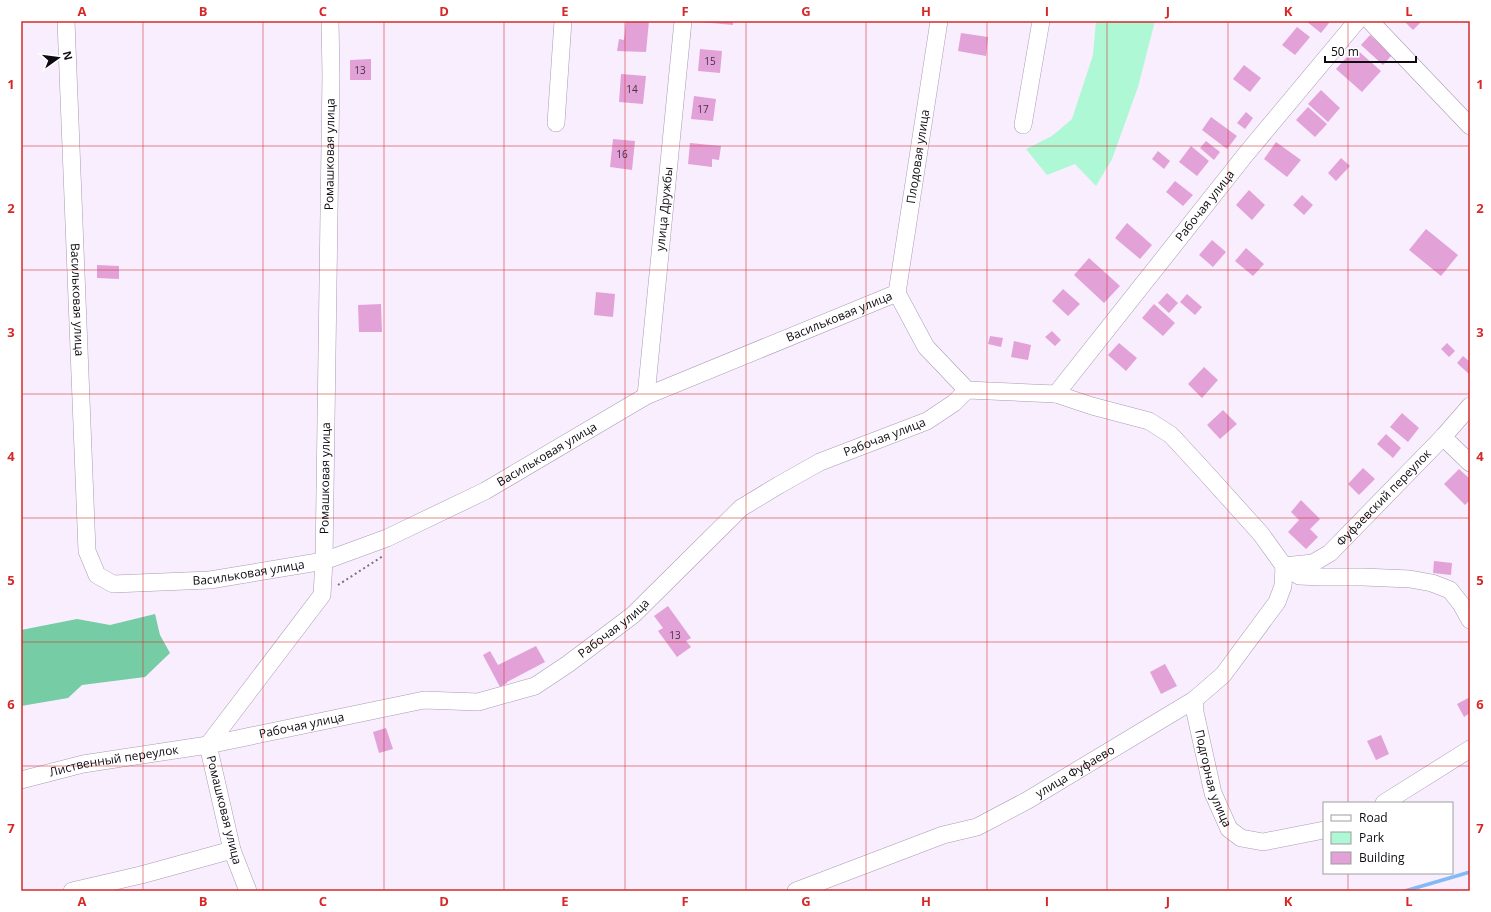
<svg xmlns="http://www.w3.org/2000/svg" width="1491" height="912" font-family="'Open Sans',sans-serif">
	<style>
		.green { fill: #aef8d5 }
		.forest { fill: #75cca5 }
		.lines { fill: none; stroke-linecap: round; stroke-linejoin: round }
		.stream { stroke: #83b9f4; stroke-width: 3.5 }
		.building { fill: #e2a2d7 }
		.minor-casing { stroke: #aa9bb4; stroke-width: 18 }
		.path { stroke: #7c7580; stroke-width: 2; stroke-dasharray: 2 3; stroke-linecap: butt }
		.minor { stroke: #fff; stroke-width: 17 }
		.grid { fill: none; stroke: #d62828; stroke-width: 1; stroke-opacity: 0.55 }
		.labels { text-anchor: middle; stroke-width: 3; stroke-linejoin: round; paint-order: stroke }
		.number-label { font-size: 10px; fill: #443043 }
		.street-label { font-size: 12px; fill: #0f0a12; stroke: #fff }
		.neatline { fill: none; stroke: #d62828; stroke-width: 1.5 }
		.grid-label { font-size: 13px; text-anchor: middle; font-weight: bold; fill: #d62828 }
	</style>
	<rect width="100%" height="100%" fill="#f8eefe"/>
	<path class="green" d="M 1096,21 L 1155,21 L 1138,87 L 1112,159 L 1096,186 L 1075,164 L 1047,175 L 1026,149 L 1052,136 L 1072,119 L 1093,55 Z"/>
	<path class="forest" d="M 155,614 L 160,635 L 170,653 L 145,677 L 82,685 L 68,698 L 21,706 L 21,630 L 77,619 L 110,625 Z"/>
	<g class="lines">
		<path class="stream" d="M 1405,891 L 1470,872"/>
	</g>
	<path class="building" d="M 626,21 L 649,21 L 646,52 L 617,51 L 619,39 L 624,40 Z
		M 701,21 L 733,21 L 733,25 L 701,22 Z
		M 1306,21 L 1327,21 L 1329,23 L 1321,33 Z
		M 1404,21 L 1422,21 L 1413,30 Z
		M 1297,27 L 1310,37 L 1295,55 L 1282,45 Z
		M 961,33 L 988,37 L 986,56 L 958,51 Z
		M 1370,35 L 1392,55 L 1383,65 L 1361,45 Z
		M 1355,48 L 1381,71 L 1362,92 L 1336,69 Z
		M 700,49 L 722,51 L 720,73 L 698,71 Z
		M 371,59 L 371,80 L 350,80 L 350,60 Z
		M 1244,65 L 1261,78 L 1250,92 L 1233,79 Z
		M 621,74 L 646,76 L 643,104 L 619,102 Z
		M 1321,90 L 1340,108 L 1328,122 L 1308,104 Z
		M 694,96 L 716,99 L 713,121 L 691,119 Z
		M 1308,107 L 1327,124 L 1315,137 L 1296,120 Z
		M 1246,112 L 1253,118 L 1245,129 L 1237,123 Z
		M 1211,117 L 1237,136 L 1227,149 L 1202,130 Z
		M 613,139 L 635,141 L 632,170 L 610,167 Z
		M 1206,141 L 1220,152 L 1214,160 L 1200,148 Z
		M 1276,142 L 1301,160 L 1287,177 L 1264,159 Z
		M 690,143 L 721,146 L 719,160 L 712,159 L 712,167 L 688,164 Z
		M 1191,146 L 1209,161 L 1197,176 L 1179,162 Z
		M 1158,151 L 1170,161 L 1164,169 L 1152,159 Z
		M 1341,158 L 1350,166 L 1336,181 L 1328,173 Z
		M 1175,181 L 1193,195 L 1183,206 L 1166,192 Z
		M 1249,190 L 1265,205 L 1252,220 L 1236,205 Z
		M 1302,195 L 1313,205 L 1304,215 L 1293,205 Z
		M 1127,223 L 1152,245 L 1140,259 L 1115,238 Z
		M 1426,229 L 1458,255 L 1441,276 L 1409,250 Z
		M 1212,240 L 1226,252 L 1213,267 L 1199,255 Z
		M 1246,248 L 1264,264 L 1253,276 L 1235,261 Z
		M 1089,258 L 1120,286 L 1104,303 L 1074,275 Z
		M 97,265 L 119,266 L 119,279 L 97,278 Z
		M 1063,289 L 1080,304 L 1068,316 L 1052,301 Z
		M 596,292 L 615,294 L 613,317 L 594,315 Z
		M 1167,293 L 1178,303 L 1169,313 L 1158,303 Z
		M 1187,294 L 1202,307 L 1195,315 L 1180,302 Z
		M 381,304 L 382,332 L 359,332 L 358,305 Z
		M 1154,304 L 1175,323 L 1163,336 L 1142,318 Z
		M 1052,331 L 1061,340 L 1055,346 L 1045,337 Z
		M 990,336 L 1003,338 L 1001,347 L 988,344 Z
		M 1014,341 L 1031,345 L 1028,360 L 1011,357 Z
		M 1119,343 L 1137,358 L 1126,371 L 1108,355 Z
		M 1447,343 L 1455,351 L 1449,357 L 1441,349 Z
		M 1463,356 L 1470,362 L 1470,375 L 1457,363 Z
		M 1204,367 L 1218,380 L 1202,398 L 1188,384 Z
		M 1223,410 L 1237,424 L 1220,439 L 1207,425 Z
		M 1402,413 L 1419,428 L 1408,442 L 1390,427 Z
		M 1386,434 L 1401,448 L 1393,458 L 1377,444 Z
		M 1363,468 L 1375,479 L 1359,495 L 1348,484 Z
		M 1459,469 L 1470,479 L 1470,500 L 1465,505 L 1444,484 Z
		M 1301,500 L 1320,519 L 1310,529 L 1318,537 L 1306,549 L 1288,532 L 1299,520 L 1291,512 Z
		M 1434,561 L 1452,563 L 1451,575 L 1433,573 Z
		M 668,606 L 691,638 L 686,641 L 691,647 L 677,657 L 658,631 L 663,628 L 654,616 Z
		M 536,646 L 545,662 L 507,682 L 507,683 L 500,687 L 483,655 L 490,651 L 498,665 Z
		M 1165,664 L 1177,686 L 1161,694 L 1150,672 Z
		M 1470,697 L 1470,713 L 1464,717 L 1457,704 Z
		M 386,728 L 393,749 L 379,753 L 373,732 Z
		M 1381,735 L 1389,754 L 1376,760 L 1367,741 Z"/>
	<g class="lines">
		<defs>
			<g id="minor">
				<path id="s1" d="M 66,21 L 87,551 L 97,575 L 113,584 L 210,580 L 324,561 L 387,538 L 485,491 L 646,396 L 897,293"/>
				<path d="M 1370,21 L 1470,126"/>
				<path d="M 556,123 L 563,21"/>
				<path d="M 1023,125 L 1041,21"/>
				<path d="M 897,293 L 926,347 L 967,390 L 1056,394 L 1092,406 L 1149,421 L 1171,435 L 1206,473 L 1261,534 L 1284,566 L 1299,576 L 1322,577 L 1363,577 L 1410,579 L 1432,583 L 1450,590 L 1461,604 L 1470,620"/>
				<path id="s2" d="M 897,293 L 939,21"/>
				<path id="s3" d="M 1056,394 L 1246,154 L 1357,21"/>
				<path id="s4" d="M 646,396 L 683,21"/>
				<path d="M 1443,437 L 1470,463"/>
				<path id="s5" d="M 1284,566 L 1313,563 L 1330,553 L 1443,437 L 1470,406"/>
				<path id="s6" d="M 1194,700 L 1195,712 L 1213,793 L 1229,829 L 1241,838 L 1263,842 L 1324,830"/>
				<path id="s7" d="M 21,780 L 83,764 L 208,745 L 424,700 L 478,702 L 535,686 L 568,664 L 633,615 L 741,508 L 779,485 L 820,462 L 927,421 L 954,403 L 967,390"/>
				<path d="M 1384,803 L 1470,749"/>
				<path d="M 72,891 L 141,875 L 232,850"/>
				<path id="s8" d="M 248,891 L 232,850 L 208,745 L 322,595 L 324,561 L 331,75 L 330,21"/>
				<path id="s9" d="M 796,891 L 943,835 L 977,827 L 1028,800 L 1194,700 L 1223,675 L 1277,602 L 1283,586 L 1284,566"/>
			</g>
		</defs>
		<use href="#minor" class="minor-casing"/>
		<path class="path" d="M 338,585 L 383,556"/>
		<use href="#minor" class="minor"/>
	</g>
	<path class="grid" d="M 143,21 L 143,891M 263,21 L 263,891M 384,21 L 384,891M 504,21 L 504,891M 625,21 L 625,891M 746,21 L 746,891M 866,21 L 866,891M 987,21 L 987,891M 1107,21 L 1107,891M 1228,21 L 1228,891M 1348,21 L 1348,803M 21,146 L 1470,146M 21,270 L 1470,270M 21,394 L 1470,394M 21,518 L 1470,518M 21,642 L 1470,642M 21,766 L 1470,766M 1348,873 L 1348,891"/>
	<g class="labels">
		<g class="number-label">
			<text x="710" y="65">15</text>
			<text x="360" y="74">13</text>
			<text x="632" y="93">14</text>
			<text x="703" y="113">17</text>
			<text x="622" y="158">16</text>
			<text x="675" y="639">13</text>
		</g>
		<g class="street-label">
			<text dy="4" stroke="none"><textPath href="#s8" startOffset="781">Ромашковая улица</textPath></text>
			<text dy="4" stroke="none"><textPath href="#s2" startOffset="138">Плодовая улица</textPath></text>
			<text dy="4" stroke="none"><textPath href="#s3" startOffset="240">Рабочая улица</textPath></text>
			<text dy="4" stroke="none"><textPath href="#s4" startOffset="188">улица Дружбы</textPath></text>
			<text dy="4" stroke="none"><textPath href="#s1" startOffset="279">Васильковая улица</textPath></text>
			<text dy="4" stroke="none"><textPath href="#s1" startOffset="1359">Васильковая улица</textPath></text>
			<text dy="4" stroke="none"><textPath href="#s7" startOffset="958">Рабочая улица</textPath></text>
			<text dy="4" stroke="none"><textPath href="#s1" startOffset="1035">Васильковая улица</textPath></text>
			<text dy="4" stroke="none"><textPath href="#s8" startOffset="457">Ромашковая улица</textPath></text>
			<text dy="4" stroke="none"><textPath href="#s5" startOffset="126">Фуфаевский переулок</textPath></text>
			<text dy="4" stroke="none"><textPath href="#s1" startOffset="711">Васильковая улица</textPath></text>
			<text dy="4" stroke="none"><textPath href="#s7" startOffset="622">Рабочая улица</textPath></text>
			<text dy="4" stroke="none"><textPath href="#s7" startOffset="286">Рабочая улица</textPath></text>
			<text dy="4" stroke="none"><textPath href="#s7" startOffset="95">Лиственный переулок</textPath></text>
			<text dy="4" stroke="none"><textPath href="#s9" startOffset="305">улица Фуфаево</textPath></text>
			<text dy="4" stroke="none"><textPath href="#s6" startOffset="81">Подгорная улица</textPath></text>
			<text transform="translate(224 810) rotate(76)" y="4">Ромашковая улица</text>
		</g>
	</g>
	<rect width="1491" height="912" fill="none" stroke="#ffffff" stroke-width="44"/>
	<rect x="1323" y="802" width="130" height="72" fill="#ffffff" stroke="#9f9da0"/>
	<rect x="1331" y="815" width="20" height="6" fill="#ffffff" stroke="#9f9da0"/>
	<text x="1359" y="822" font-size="12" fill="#0f0a12">Road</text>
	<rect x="1331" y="832" width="20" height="12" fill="#aef8d5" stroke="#9f9da0"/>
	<text x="1359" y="842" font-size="12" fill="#0f0a12">Park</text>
	<rect x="1331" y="852" width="20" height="12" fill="#e2a2d7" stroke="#9f9da0"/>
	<text x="1359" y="862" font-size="12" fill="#0f0a12">Building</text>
	<g transform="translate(58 58) rotate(76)" stroke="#ffffff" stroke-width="3" paint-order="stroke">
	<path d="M0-3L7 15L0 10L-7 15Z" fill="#0f0a12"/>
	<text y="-6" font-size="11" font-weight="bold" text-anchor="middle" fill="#0f0a12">N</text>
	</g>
	<path d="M1325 56v6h91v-6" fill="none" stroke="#0f0a12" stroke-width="2"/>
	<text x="1331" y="56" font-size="12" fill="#0f0a12" stroke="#ffffff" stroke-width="3" paint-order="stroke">50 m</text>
	<rect x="22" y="22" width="1447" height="868" class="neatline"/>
	<g class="grid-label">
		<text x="82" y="16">A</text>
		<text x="203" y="16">B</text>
		<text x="323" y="16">C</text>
		<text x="444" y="16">D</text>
		<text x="565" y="16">E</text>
		<text x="685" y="16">F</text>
		<text x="806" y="16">G</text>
		<text x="926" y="16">H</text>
		<text x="1047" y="16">I</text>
		<text x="1168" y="16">J</text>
		<text x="1288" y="16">K</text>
		<text x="1409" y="16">L</text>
		<text x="11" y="89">1</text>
		<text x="1480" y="89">1</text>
		<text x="11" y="213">2</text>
		<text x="1480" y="213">2</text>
		<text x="11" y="337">3</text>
		<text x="1480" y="337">3</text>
		<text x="11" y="461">4</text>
		<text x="1480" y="461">4</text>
		<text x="11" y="585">5</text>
		<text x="1480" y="585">5</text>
		<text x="11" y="709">6</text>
		<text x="1480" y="709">6</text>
		<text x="11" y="833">7</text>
		<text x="1480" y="833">7</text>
		<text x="82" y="906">A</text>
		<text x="203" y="906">B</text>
		<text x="323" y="906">C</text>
		<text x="444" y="906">D</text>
		<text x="565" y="906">E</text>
		<text x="685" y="906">F</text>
		<text x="806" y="906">G</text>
		<text x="926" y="906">H</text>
		<text x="1047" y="906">I</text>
		<text x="1168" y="906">J</text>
		<text x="1288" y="906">K</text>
		<text x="1409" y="906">L</text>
	</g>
</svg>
